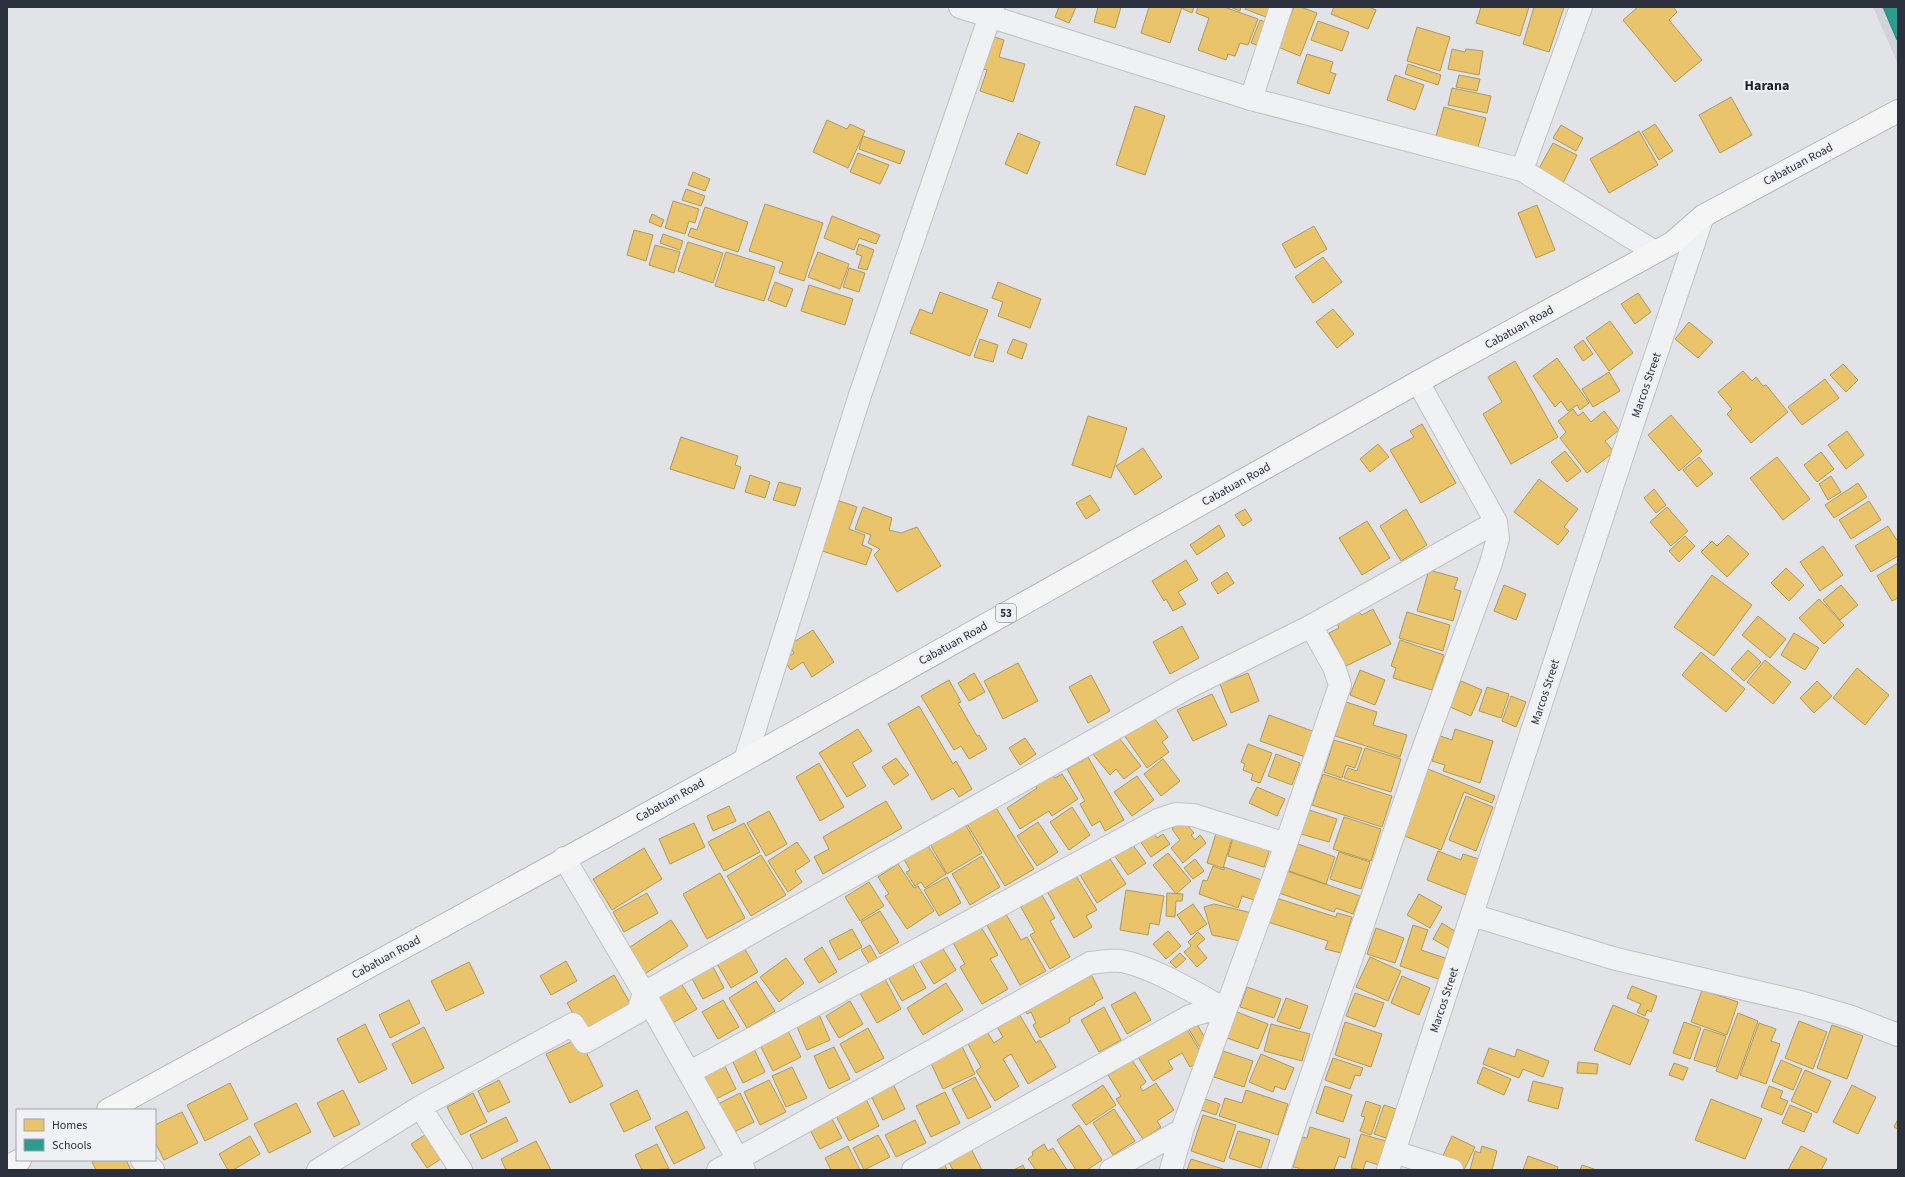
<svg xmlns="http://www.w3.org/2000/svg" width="1905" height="1177" font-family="'Source Sans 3',sans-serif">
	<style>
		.built { fill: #d0d3d9 }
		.homes { fill: #e9c46a; stroke: #b0985c }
		.schools { fill: #2a9d8f; stroke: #2a7c76 }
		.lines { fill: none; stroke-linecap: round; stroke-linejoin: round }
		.minor-casing { stroke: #c0c1c4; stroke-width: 24 }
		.tertiary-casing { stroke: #c0c1c4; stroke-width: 24 }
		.trunk-casing { stroke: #b4b6ba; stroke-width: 24 }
		.minor { stroke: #f0f1f3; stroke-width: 22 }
		.tertiary { stroke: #f0f1f3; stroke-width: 22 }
		.trunk { stroke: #f5f5f6; stroke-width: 22 }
		.labels { text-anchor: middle; stroke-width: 4; stroke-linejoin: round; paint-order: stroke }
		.shield { fill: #eff1f5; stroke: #666a74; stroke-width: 1 }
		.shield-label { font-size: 11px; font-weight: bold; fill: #2b303d }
		.street-label { font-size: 12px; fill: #2b303d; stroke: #eff1f5 }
		.quarter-label { font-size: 14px; font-weight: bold; fill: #1d212e; stroke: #eff1f5 }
	</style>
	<rect width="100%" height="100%" fill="#e1e3e6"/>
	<path class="built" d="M 1873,7 L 1898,7 L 1898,64 Z"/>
	<path class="homes" d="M 1059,7 L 1076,7 L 1069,23 L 1055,17 Z
		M 1098,7 L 1121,7 L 1115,28 L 1094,22 Z
		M 1149,7 L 1182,7 L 1170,43 L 1141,33 Z
		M 1183,7 L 1194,7 L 1192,13 L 1183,9 Z
		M 1198,7 L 1224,7 L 1258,19 L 1248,45 L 1240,43 L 1235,56 L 1228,54 L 1226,60 L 1198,50 L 1209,18 L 1196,13 Z
		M 1230,7 L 1241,7 L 1240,11 Z
		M 1246,7 L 1279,7 L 1274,20 L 1245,9 Z
		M 1294,7 L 1301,7 L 1317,13 L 1300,56 L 1278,47 Z
		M 1334,7 L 1369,7 L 1376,10 L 1368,29 L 1331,14 Z
		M 1481,7 L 1529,7 L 1520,36 L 1476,23 Z
		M 1534,7 L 1564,7 L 1549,52 L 1523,44 Z
		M 1638,7 L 1673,7 L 1677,12 L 1669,20 L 1702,60 L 1675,82 L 1623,20 Z
		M 1260,20 L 1270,24 L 1262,47 L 1251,43 Z
		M 1318,21 L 1349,32 L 1342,51 L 1311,40 Z
		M 1417,27 L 1450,37 L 1440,71 L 1407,61 Z
		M 985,34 L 1004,40 L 999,57 L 1025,64 L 1013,102 L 980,91 L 987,70 L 975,66 Z
		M 1452,49 L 1465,52 L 1466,49 L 1483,51 L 1479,75 L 1448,69 Z
		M 1307,54 L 1333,62 L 1330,72 L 1336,74 L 1329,94 L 1297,83 Z
		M 1408,64 L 1441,75 L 1438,85 L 1405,74 Z
		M 1395,75 L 1424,85 L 1415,110 L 1387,100 Z
		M 1459,75 L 1480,79 L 1477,91 L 1456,87 Z
		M 1452,88 L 1491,96 L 1487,113 L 1448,105 Z
		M 1731,97 L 1752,135 L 1720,153 L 1699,115 Z
		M 1135,106 L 1165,116 L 1145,175 L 1116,165 Z
		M 1444,107 L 1486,118 L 1477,151 L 1435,140 Z
		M 827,120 L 847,129 L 850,124 L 865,131 L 848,168 L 813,152 Z
		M 1655,124 L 1673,151 L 1659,160 L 1642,132 Z
		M 1561,125 L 1583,138 L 1576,151 L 1553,138 Z
		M 1639,131 L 1658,165 L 1609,193 L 1590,159 Z
		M 1018,133 L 1040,142 L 1027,174 L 1005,164 Z
		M 863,136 L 905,151 L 900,164 L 859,149 Z
		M 1553,143 L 1577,155 L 1562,185 L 1537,172 Z
		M 858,153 L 889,165 L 880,184 L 850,172 Z
		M 693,172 L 710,179 L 705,191 L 688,185 Z
		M 686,189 L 705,196 L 701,206 L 682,200 Z
		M 673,201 L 699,209 L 695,223 L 689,221 L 685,234 L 665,228 Z
		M 765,204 L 823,223 L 804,281 L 779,273 L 783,262 L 749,251 Z
		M 1537,205 L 1555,250 L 1536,258 L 1518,213 Z
		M 705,207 L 748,222 L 738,252 L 688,236 L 691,228 L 697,230 Z
		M 652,214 L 664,220 L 661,227 L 649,222 Z
		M 832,216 L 880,235 L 876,244 L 859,238 L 854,250 L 824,238 Z
		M 1314,226 L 1327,249 L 1295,268 L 1282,244 Z
		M 634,230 L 653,235 L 646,261 L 627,255 Z
		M 663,234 L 683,241 L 680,250 L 660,243 Z
		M 688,242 L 723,253 L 713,283 L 678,271 Z
		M 859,244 L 874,250 L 867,270 L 858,268 L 862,256 L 856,254 Z
		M 655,245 L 680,252 L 674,273 L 649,265 Z
		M 726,252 L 775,267 L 764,301 L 715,286 Z
		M 818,252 L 849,264 L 840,289 L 808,277 Z
		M 1323,257 L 1342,282 L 1313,303 L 1295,277 Z
		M 849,268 L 865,273 L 859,292 L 843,287 Z
		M 775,282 L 793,289 L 786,307 L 768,300 Z
		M 998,282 L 1041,299 L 1030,328 L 998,316 L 1003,302 L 992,298 Z
		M 809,285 L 853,299 L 845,325 L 801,311 Z
		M 940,292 L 988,310 L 970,356 L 910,333 L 920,309 L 932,314 Z
		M 1638,293 L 1651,312 L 1635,324 L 1621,304 Z
		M 1333,309 L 1354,334 L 1337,348 L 1316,322 Z
		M 1610,321 L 1633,353 L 1609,371 L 1586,338 Z
		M 1689,322 L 1713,342 L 1698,358 L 1675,339 Z
		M 980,339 L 998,345 L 993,362 L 974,357 Z
		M 1013,339 L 1027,344 L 1022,359 L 1007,353 Z
		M 1583,340 L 1593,354 L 1583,361 L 1574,347 Z
		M 1557,358 L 1589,403 L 1580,410 L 1577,405 L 1568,411 L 1561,401 L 1555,407 L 1533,376 Z
		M 1515,361 L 1558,437 L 1511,464 L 1483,414 L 1502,402 L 1488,377 Z
		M 1843,364 L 1858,380 L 1846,392 L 1830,375 Z
		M 1743,371 L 1752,381 L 1756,377 L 1763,386 L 1766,385 L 1788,412 L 1751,443 L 1727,414 L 1732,409 L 1718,392 Z
		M 1609,372 L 1620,391 L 1593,407 L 1582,389 Z
		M 1825,379 L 1839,398 L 1802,425 L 1788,407 Z
		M 1573,409 L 1578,416 L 1583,412 L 1591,422 L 1604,411 L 1619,430 L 1605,441 L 1614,452 L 1587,473 L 1560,438 L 1566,432 L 1558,421 Z
		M 1671,415 L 1702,451 L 1679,471 L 1648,435 Z
		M 1088,416 L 1127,428 L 1111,478 L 1072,465 Z
		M 1422,424 L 1456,483 L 1421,503 L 1390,450 L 1414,437 L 1410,431 Z
		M 1847,431 L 1864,455 L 1846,469 L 1828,445 Z
		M 681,437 L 738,456 L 735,465 L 741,467 L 734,489 L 670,469 Z
		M 1378,444 L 1389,457 L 1370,472 L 1360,459 Z
		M 1143,448 L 1162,477 L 1135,495 L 1116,466 Z
		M 1565,451 L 1581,471 L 1567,482 L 1551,462 Z
		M 1821,452 L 1834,469 L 1817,482 L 1804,465 Z
		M 1699,457 L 1713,474 L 1697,487 L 1683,470 Z
		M 1777,457 L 1810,499 L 1783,520 L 1750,478 Z
		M 750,475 L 770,482 L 765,498 L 745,492 Z
		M 1831,476 L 1841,492 L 1828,500 L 1819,484 Z
		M 1539,479 L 1578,509 L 1564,527 L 1569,531 L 1558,545 L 1514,512 Z
		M 779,482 L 801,488 L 795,506 L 773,500 Z
		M 1858,483 L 1867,497 L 1834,518 L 1825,505 Z
		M 1654,489 L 1666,505 L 1656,513 L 1644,498 Z
		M 1090,495 L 1100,510 L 1086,519 L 1076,503 Z
		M 834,499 L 857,507 L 849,529 L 865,535 L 862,545 L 872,549 L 866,565 L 816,549 Z
		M 1869,501 L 1881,520 L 1851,539 L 1839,520 Z
		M 863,507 L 892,518 L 889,530 L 901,533 L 917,527 L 941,566 L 897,592 L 874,555 L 880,549 L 868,543 L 871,535 L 855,529 Z
		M 1667,507 L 1688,531 L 1671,546 L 1650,522 Z
		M 1245,509 L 1252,520 L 1243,526 L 1235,515 Z
		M 1406,509 L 1427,545 L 1401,561 L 1380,526 Z
		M 1367,521 L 1390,558 L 1362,575 L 1339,538 Z
		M 1219,525 L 1225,536 L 1197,555 L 1190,545 Z
		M 1888,526 L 1898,542 L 1898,556 L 1871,572 L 1855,546 Z
		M 1728,535 L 1749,554 L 1727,577 L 1701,552 L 1712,541 L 1717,546 Z
		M 1685,536 L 1695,546 L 1679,562 L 1669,551 Z
		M 1823,546 L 1843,575 L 1820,591 L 1800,562 Z
		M 1186,560 L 1198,580 L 1178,592 L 1186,604 L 1173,611 L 1166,599 L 1164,601 L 1152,581 Z
		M 1898,563 L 1898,598 L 1892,601 L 1877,576 Z
		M 1786,568 L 1804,585 L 1789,601 L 1771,583 Z
		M 1429,570 L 1458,578 L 1454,589 L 1461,591 L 1453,621 L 1417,611 Z
		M 1227,572 L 1234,583 L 1218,594 L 1211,583 Z
		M 1712,575 L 1752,605 L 1714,656 L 1674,627 Z
		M 1504,585 L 1526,594 L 1516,620 L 1494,611 Z
		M 1841,585 L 1858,605 L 1840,620 L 1823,600 Z
		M 1819,599 L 1844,625 L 1824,644 L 1799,618 Z
		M 1373,609 L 1391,644 L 1346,666 L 1329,633 L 1339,628 L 1337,623 L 1359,612 L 1362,615 Z
		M 1407,612 L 1450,625 L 1443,651 L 1399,638 Z
		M 1758,616 L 1786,639 L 1770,658 L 1742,635 Z
		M 1182,626 L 1199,658 L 1170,674 L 1153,642 Z
		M 813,630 L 834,662 L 812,677 L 803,662 L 791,670 L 784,660 L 794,653 L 789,645 Z
		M 1794,633 L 1819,648 L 1805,670 L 1781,655 Z
		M 1400,640 L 1444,655 L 1432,690 L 1393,678 L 1396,668 L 1391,666 Z
		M 1748,650 L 1761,662 L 1744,681 L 1731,669 Z
		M 1701,652 L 1745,689 L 1726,712 L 1682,675 Z
		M 1765,660 L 1791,682 L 1773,704 L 1747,682 Z
		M 1018,663 L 1038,701 L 1003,719 L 984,681 Z
		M 1857,668 L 1889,695 L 1865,725 L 1833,698 Z
		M 1360,670 L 1385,680 L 1375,705 L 1350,695 Z
		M 974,673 L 985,692 L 969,701 L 958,683 Z
		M 1248,673 L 1259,701 L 1231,713 L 1220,684 Z
		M 1091,675 L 1110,711 L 1088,723 L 1069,687 Z
		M 949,680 L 961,702 L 958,703 L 977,736 L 979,735 L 987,749 L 969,759 L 961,746 L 954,750 L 921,696 Z
		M 1461,681 L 1482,690 L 1471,716 L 1450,707 Z
		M 1817,681 L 1832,696 L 1814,713 L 1800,698 Z
		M 1487,687 L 1509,694 L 1501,718 L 1479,711 Z
		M 1212,694 L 1227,725 L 1193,741 L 1177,710 Z
		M 1511,696 L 1526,702 L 1516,727 L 1502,721 Z
		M 1346,702 L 1377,712 L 1373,725 L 1407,735 L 1400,757 L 1335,736 Z
		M 919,706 L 953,764 L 956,761 L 972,789 L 959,797 L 953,788 L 932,800 L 888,724 Z
		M 1152,715 L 1168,737 L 1162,742 L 1169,752 L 1147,768 L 1124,735 Z
		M 1269,715 L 1315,732 L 1305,757 L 1260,741 Z
		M 858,729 L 872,751 L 852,763 L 866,786 L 847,797 L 819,753 Z
		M 1455,729 L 1493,741 L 1480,783 L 1443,771 L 1445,765 L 1432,761 L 1440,736 L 1452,740 Z
		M 1116,734 L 1141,766 L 1124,779 L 1116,769 L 1110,775 L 1092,753 Z
		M 1025,738 L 1036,754 L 1020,765 L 1009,748 Z
		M 1334,740 L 1362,748 L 1355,768 L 1346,765 L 1342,778 L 1324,772 Z
		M 1248,744 L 1272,753 L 1260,783 L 1251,780 L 1253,774 L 1243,770 L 1245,764 L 1241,762 Z
		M 1365,748 L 1401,759 L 1391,792 L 1344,778 L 1348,768 L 1357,771 Z
		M 1276,754 L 1300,763 L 1292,785 L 1268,776 Z
		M 1088,757 L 1124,820 L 1105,831 L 1100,821 L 1092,826 L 1080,804 L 1085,801 L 1067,769 Z
		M 896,758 L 909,775 L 894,785 L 882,767 Z
		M 1163,759 L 1180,781 L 1161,796 L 1144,774 Z
		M 819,763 L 844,807 L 820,821 L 796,777 Z
		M 1428,769 L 1495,796 L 1492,803 L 1464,792 L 1441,850 L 1402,835 Z
		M 1050,771 L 1055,778 L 1062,774 L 1078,799 L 1052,816 L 1049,811 L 1020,829 L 1007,808 L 1037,788 L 1033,782 Z
		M 1323,774 L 1392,796 L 1382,827 L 1312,805 Z
		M 1137,776 L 1154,800 L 1132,816 L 1114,792 Z
		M 1257,787 L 1285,799 L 1277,816 L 1249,803 Z
		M 1466,796 L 1493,807 L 1476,851 L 1449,840 Z
		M 886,801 L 902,828 L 823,874 L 814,857 L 829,849 L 823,837 Z
		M 993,803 L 1034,869 L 1005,886 L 965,821 Z
		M 729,806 L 736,821 L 713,831 L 707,816 Z
		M 1072,807 L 1090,835 L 1069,850 L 1050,822 Z
		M 1309,810 L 1337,819 L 1329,842 L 1301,834 Z
		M 769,811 L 787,844 L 766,856 L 747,823 Z
		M 1344,817 L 1381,829 L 1371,861 L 1333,849 Z
		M 1183,820 L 1194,833 L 1191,835 L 1195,840 L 1200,835 L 1206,843 L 1183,863 L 1171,848 L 1180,840 L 1172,829 Z
		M 1038,822 L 1058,852 L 1037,866 L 1017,836 Z
		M 694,823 L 705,847 L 670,864 L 659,839 Z
		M 744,823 L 760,852 L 724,871 L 708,842 Z
		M 965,824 L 982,853 L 947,874 L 930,844 Z
		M 1150,829 L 1157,838 L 1163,834 L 1170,844 L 1151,857 L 1138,838 Z
		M 1217,830 L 1233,835 L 1223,868 L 1207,863 Z
		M 1234,834 L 1271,846 L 1264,867 L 1228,856 Z
		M 1129,840 L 1146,863 L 1128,875 L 1112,852 Z
		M 925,841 L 946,874 L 925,888 L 921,882 L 915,886 L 906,872 L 910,870 L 902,856 Z
		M 797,842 L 810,861 L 795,871 L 802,882 L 788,892 L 768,861 Z
		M 1298,844 L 1335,857 L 1326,884 L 1289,871 Z
		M 644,848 L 662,879 L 612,910 L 593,879 Z
		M 1105,851 L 1126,884 L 1097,903 L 1077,870 Z
		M 1438,851 L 1461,860 L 1463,854 L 1479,859 L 1466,895 L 1427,880 Z
		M 1339,852 L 1370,862 L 1361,889 L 1330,879 Z
		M 1168,853 L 1191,881 L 1176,894 L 1153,865 Z
		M 761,855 L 786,895 L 751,916 L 727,876 Z
		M 982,856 L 1000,887 L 970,905 L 952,874 Z
		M 1195,859 L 1204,871 L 1193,879 L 1184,868 Z
		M 898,864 L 914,888 L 918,886 L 934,911 L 907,929 L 885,896 L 889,894 L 878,877 Z
		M 1213,866 L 1224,870 L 1224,867 L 1262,880 L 1254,900 L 1242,896 L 1238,908 L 1199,894 L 1203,880 L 1207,881 Z
		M 1073,871 L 1097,910 L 1086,916 L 1092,927 L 1074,938 L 1045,888 Z
		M 1287,871 L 1360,896 L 1353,914 L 1336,908 L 1334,912 L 1279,893 Z
		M 720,873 L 745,918 L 707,939 L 683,894 Z
		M 947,877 L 961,903 L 939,916 L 924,890 Z
		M 869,882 L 884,906 L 860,921 L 845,897 Z
		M 1039,890 L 1055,918 L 1050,921 L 1070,957 L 1050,969 L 1030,935 L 1035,932 L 1018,902 Z
		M 1126,890 L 1164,896 L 1159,925 L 1150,923 L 1148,935 L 1120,930 Z
		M 647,893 L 658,913 L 624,932 L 613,912 Z
		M 1167,893 L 1183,894 L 1182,901 L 1176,901 L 1175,917 L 1166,916 Z
		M 1419,894 L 1442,907 L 1430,928 L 1407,915 Z
		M 1276,898 L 1336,917 L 1337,913 L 1352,917 L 1341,953 L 1325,949 L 1328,941 L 1268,922 Z
		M 1193,904 L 1207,924 L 1191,935 L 1177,915 Z
		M 1214,904 L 1252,913 L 1245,942 L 1212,935 L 1204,907 Z
		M 1003,909 L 1021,940 L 1027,937 L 1046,971 L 1020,985 L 984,920 Z
		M 880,911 L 899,942 L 880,954 L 861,922 Z
		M 671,920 L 688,946 L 643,975 L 627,949 Z
		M 1442,923 L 1461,935 L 1452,950 L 1433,939 Z
		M 979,924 L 998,955 L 990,959 L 1008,989 L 982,1004 L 960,967 L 965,964 L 952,941 Z
		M 1413,925 L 1428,930 L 1421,950 L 1451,960 L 1444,981 L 1400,966 Z
		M 1376,928 L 1404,938 L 1395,963 L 1367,954 Z
		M 852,929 L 862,947 L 839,960 L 829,941 Z
		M 1168,931 L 1181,946 L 1166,959 L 1153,944 Z
		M 1198,932 L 1205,939 L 1197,946 L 1207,958 L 1197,967 L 1184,952 L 1191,946 L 1188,942 Z
		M 940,944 L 956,970 L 934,984 L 918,958 Z
		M 870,945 L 877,958 L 869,963 L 861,950 Z
		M 743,946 L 758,972 L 731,988 L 716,962 Z
		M 822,947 L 837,972 L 819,983 L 804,959 Z
		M 1180,953 L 1186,959 L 1176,968 L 1170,962 Z
		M 1370,957 L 1401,971 L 1388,1001 L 1356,987 Z
		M 786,958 L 804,983 L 779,1002 L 760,977 Z
		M 566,961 L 577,981 L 551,995 L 540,976 Z
		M 710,961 L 724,988 L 703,999 L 689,973 Z
		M 469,962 L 484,993 L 446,1011 L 431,981 Z
		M 912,963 L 926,988 L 902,1001 L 888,977 Z
		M 1090,972 L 1103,998 L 1094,1003 L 1095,1004 L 1069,1018 L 1070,1022 L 1040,1038 L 1033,1025 L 1036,1023 L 1031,1012 L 1027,1014 L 1022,1005 Z
		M 614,975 L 633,1008 L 586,1036 L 567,1003 Z
		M 1402,976 L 1430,988 L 1419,1015 L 1391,1003 Z
		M 885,979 L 901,1009 L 877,1023 L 860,993 Z
		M 679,980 L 697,1009 L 671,1024 L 654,995 Z
		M 756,981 L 775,1011 L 747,1028 L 729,998 Z
		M 946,983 L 963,1010 L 923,1035 L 907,1008 Z
		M 1632,986 L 1657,996 L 1651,1012 L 1647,1010 L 1645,1016 L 1637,1012 L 1641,1004 L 1627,998 Z
		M 1247,987 L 1281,999 L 1274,1018 L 1240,1007 Z
		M 1702,990 L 1738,1002 L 1727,1035 L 1691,1022 Z
		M 1135,992 L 1151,1020 L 1127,1034 L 1111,1005 Z
		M 1355,993 L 1384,1003 L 1375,1027 L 1346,1016 Z
		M 1286,998 L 1308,1006 L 1300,1029 L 1277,1021 Z
		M 409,1000 L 420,1023 L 390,1038 L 379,1015 Z
		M 723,1000 L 739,1027 L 718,1039 L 702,1012 Z
		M 850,1001 L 863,1024 L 839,1038 L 826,1016 Z
		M 1613,1005 L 1649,1020 L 1630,1065 L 1594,1050 Z
		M 1104,1007 L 1121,1040 L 1099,1052 L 1081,1020 Z
		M 818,1012 L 830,1040 L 807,1050 L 795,1022 Z
		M 1018,1012 L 1036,1043 L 1040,1040 L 1056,1067 L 1028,1084 L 1011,1054 L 1003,1059 L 1019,1086 L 995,1101 L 976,1071 L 981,1067 L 965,1039 L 984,1027 L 994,1043 L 1003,1037 L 996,1025 Z
		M 1237,1012 L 1268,1024 L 1258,1049 L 1227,1038 Z
		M 1738,1013 L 1758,1021 L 1737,1079 L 1716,1071 Z
		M 1195,1021 L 1208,1043 L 1200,1048 L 1187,1026 Z
		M 1799,1021 L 1827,1032 L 1813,1069 L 1785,1058 Z
		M 1345,1022 L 1382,1034 L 1371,1067 L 1335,1055 Z
		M 1684,1022 L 1701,1028 L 1690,1059 L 1673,1053 Z
		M 1759,1023 L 1776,1029 L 1771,1041 L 1780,1044 L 1766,1084 L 1740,1075 Z
		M 365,1024 L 387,1069 L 359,1083 L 337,1039 Z
		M 1271,1024 L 1310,1034 L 1302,1061 L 1264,1051 Z
		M 1832,1025 L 1863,1036 L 1847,1079 L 1817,1068 Z
		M 1185,1026 L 1204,1058 L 1190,1067 L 1182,1053 L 1168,1061 L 1173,1069 L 1153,1081 L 1138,1057 Z
		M 424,1027 L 444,1068 L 412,1084 L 392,1044 Z
		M 868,1028 L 884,1058 L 856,1073 L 840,1044 Z
		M 787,1029 L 801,1057 L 773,1071 L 759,1043 Z
		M 1704,1029 L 1726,1036 L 1716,1067 L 1694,1060 Z
		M 579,1038 L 603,1086 L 570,1103 L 546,1054 Z
		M 960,1042 L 975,1074 L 943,1089 L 928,1057 Z
		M 753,1047 L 765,1072 L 743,1083 L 731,1058 Z
		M 834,1047 L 850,1079 L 829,1089 L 814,1056 Z
		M 1489,1048 L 1515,1057 L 1517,1049 L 1549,1061 L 1543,1077 L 1523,1069 L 1519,1078 L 1483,1064 Z
		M 1223,1051 L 1253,1061 L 1244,1087 L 1214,1077 Z
		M 1261,1054 L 1294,1068 L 1285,1090 L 1275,1086 L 1273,1092 L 1249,1082 Z
		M 1333,1058 L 1363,1068 L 1360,1076 L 1355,1075 L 1350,1089 L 1325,1080 Z
		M 722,1060 L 736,1089 L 714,1100 L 699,1071 Z
		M 1132,1060 L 1146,1082 L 1140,1087 L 1143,1091 L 1156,1083 L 1174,1110 L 1157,1121 L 1161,1127 L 1143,1139 L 1116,1099 L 1121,1096 L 1108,1075 Z
		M 1781,1060 L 1802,1069 L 1793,1090 L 1772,1081 Z
		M 1578,1062 L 1598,1064 L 1597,1074 L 1577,1073 Z
		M 1674,1063 L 1688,1068 L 1683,1080 L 1669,1075 Z
		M 792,1067 L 807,1098 L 786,1107 L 772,1076 Z
		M 1483,1067 L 1511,1079 L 1504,1095 L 1477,1083 Z
		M 1805,1070 L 1831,1081 L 1817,1113 L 1791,1101 Z
		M 975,1077 L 991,1107 L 968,1119 L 952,1089 Z
		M 499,1080 L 510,1102 L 488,1112 L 478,1091 Z
		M 769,1080 L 786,1112 L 760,1125 L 744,1092 Z
		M 1533,1081 L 1563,1088 L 1558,1109 L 1528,1101 Z
		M 230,1083 L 248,1119 L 205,1141 L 187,1105 Z
		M 893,1084 L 905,1109 L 883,1120 L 871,1096 Z
		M 1103,1085 L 1116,1105 L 1086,1125 L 1072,1105 Z
		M 1852,1085 L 1876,1097 L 1858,1134 L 1833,1122 Z
		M 1325,1086 L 1352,1095 L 1343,1122 L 1316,1113 Z
		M 1769,1086 L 1783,1091 L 1780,1098 L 1788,1101 L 1782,1115 L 1761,1107 Z
		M 343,1090 L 360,1124 L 334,1137 L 317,1103 Z
		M 637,1090 L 651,1119 L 624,1132 L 610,1104 Z
		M 1246,1090 L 1288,1104 L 1278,1135 L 1219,1116 L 1225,1098 L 1242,1103 Z
		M 945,1092 L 960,1123 L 931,1137 L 916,1106 Z
		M 473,1093 L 487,1122 L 461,1135 L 447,1107 Z
		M 740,1093 L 754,1122 L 732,1133 L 718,1104 Z
		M 865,1097 L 879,1126 L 849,1141 L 834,1112 Z
		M 1205,1099 L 1220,1104 L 1216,1115 L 1201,1110 Z
		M 1711,1099 L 1762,1119 L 1745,1159 L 1695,1140 Z
		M 1366,1101 L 1381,1106 L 1371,1135 L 1360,1131 L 1365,1117 L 1361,1116 Z
		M 296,1103 L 311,1132 L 269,1153 L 254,1124 Z
		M 1384,1105 L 1396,1109 L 1386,1138 L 1374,1134 Z
		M 1790,1105 L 1812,1114 L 1804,1132 L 1782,1123 Z
		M 1114,1109 L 1135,1141 L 1113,1155 L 1093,1123 Z
		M 687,1111 L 705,1148 L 674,1164 L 655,1127 Z
		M 182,1112 L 198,1143 L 164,1160 L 155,1142 L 155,1125 Z
		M 1203,1115 L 1236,1125 L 1224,1162 L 1191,1151 Z
		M 506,1117 L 518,1141 L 482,1159 L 470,1135 Z
		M 832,1119 L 842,1138 L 820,1149 L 810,1130 Z
		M 1898,1119 L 1898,1129 L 1894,1127 Z
		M 915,1120 L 926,1143 L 896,1157 L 885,1135 Z
		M 1079,1125 L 1102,1160 L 1087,1170 L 1076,1170 L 1057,1140 Z
		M 1310,1127 L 1350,1139 L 1345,1158 L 1339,1156 L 1334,1170 L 1298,1170 L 1299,1168 L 1293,1167 L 1302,1137 L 1307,1138 Z
		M 1238,1131 L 1270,1140 L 1261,1168 L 1229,1158 Z
		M 428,1133 L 444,1157 L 427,1168 L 411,1144 Z
		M 1361,1134 L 1386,1141 L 1379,1165 L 1366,1161 L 1363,1170 L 1351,1168 Z
		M 878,1135 L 890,1157 L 864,1170 L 853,1148 Z
		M 250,1136 L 260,1154 L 233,1170 L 228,1170 L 219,1154 Z
		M 1452,1136 L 1475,1147 L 1464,1170 L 1441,1160 Z
		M 536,1141 L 551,1170 L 506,1170 L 501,1159 Z
		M 657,1144 L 669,1169 L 642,1170 L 635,1155 Z
		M 1044,1144 L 1048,1151 L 1053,1148 L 1067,1170 L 1036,1170 L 1028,1159 L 1033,1155 L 1032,1152 Z
		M 848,1146 L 860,1170 L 831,1170 L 825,1158 Z
		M 1482,1146 L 1497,1151 L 1492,1170 L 1470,1170 L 1475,1151 L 1480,1153 Z
		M 1801,1146 L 1827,1159 L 1821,1170 L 1788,1170 Z
		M 970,1147 L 982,1170 L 953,1170 L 947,1159 Z
		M 1528,1156 L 1558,1167 L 1557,1170 L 1523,1170 Z
		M 1191,1159 L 1223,1169 L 1223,1170 L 1187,1170 Z
		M 95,1160 L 126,1160 L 131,1170 L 96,1170 L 92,1162 Z
		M 944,1162 L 947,1170 L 929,1170 Z
		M 1023,1165 L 1025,1170 L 1014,1170 Z
		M 1582,1165 L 1597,1170 L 1580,1170 Z"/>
	<path class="schools" d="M 1883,7 L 1898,7 L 1898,39 L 1897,40 Z"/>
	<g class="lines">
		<defs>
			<path id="minor" d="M 1251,99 L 1281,7
				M 1522,170 L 1581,7
				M 745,760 L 860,395 L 993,7
				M 564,858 L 644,993 L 744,1170
				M 1472,915 L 1616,959 L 1800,1002 L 1849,1016 L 1898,1035
				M 690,1072 L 1158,820 L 1176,814 L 1193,815 L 1286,844
				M 420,1107 L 461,1170
				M 1394,1152 L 1452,1170
				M 142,1160 L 153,1170
				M 318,1170 L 420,1107 L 573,1024 L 585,1042 L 638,1012 L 644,993 L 1189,687 L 1311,626 L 1496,522
				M 718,1170 L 1090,963 C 1100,962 1110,960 1121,961 C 1150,966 1194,992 1221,1007
				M 913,1170 L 1190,1016 L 1221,1007 L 1227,1002
				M 1111,1170 L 1182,1130
				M 1171,1170 L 1182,1130 L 1286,844 L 1340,685 L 1334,667 L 1311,626
				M 1279,1170 L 1417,766 L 1491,563 L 1498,538 L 1496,522 L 1418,382"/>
			<path id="tertiary" d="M 960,7 L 1251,99 L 1522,170 L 1655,252
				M 1388,1170 L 1638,408 L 1703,216"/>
			<path id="trunk" d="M 108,1110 L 745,760 L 1418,382 L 1672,243 L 1703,216 L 1898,111
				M 7,1167 L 20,1160"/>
		</defs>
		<use href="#minor" class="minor-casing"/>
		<use href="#tertiary" class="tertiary-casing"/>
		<use href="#trunk" class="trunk-casing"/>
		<use href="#minor" class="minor"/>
		<use href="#tertiary" class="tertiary"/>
		<use href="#trunk" class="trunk"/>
	</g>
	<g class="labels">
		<rect class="shield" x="996" y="604" width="20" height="18" rx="3"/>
		<g class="shield-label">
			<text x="1006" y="617">53</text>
		</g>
		<g class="street-label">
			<text transform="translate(1798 164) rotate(-28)" y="4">Cabatuan Road</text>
			<text transform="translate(1519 327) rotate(-29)" y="4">Cabatuan Road</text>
			<text transform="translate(1646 385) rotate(-71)" y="4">Marcos Street</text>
			<text transform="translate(1236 484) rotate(-29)" y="4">Cabatuan Road</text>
			<text transform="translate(953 643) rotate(-29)" y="4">Cabatuan Road</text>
			<text transform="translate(1545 692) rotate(-72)" y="4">Marcos Street</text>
			<text transform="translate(670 800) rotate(-29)" y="4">Cabatuan Road</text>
			<text transform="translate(386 957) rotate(-29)" y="4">Cabatuan Road</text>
			<text transform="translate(1444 1000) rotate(-72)" y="4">Marcos Street</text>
		</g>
		<g class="quarter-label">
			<text x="1767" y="90">Harana</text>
		</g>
	</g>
	<rect width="1905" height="1177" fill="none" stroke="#2b303d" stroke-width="16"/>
	<rect x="16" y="1109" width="140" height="52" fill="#eff1f5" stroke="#a1a4ab"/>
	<rect x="24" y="1119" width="20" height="12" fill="#e9c46a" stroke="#a1a4ab"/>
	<text x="52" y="1129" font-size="12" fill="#2b303d">Homes</text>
	<rect x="24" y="1139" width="20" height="12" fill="#2a9d8f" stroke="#a1a4ab"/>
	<text x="52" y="1149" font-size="12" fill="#2b303d">Schools</text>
</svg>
